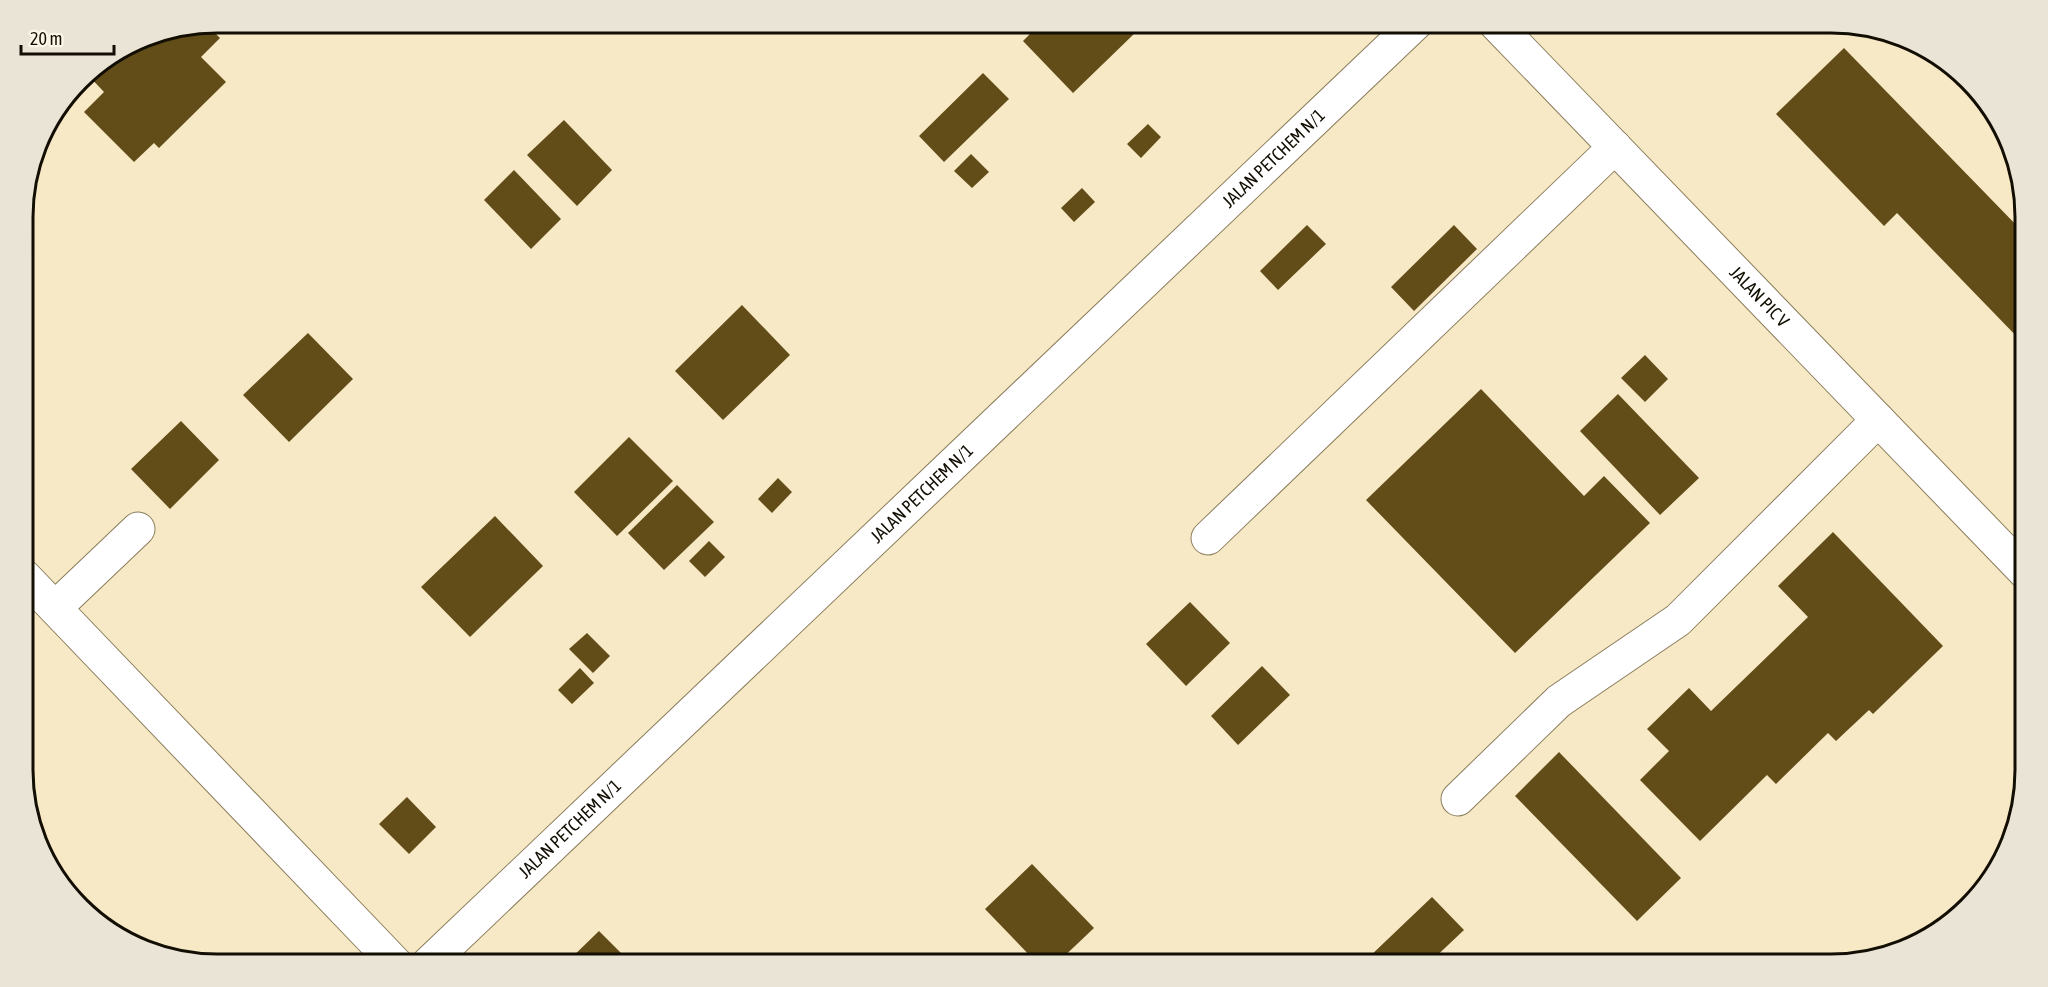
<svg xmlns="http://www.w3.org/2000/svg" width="2048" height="987" font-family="'Asap Condensed',sans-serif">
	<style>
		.building { fill: #624d19 }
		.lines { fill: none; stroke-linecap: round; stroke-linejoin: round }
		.minor-casing { stroke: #8a7c5c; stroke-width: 35 }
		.minor { stroke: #fff; stroke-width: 33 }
		.labels { text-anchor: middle; stroke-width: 6; stroke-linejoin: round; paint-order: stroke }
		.street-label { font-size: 18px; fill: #130e03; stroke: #fdf7e9 }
		.rim { fill: none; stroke: #130e03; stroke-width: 3 }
	</style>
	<rect width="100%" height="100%" fill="#f8e9c6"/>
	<path class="building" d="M 1042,22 L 1125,22 L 1135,33 L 1073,93 L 1023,41 Z
		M 207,25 L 220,38 L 201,57 L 226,82 L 159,148 L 154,143 L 134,162 L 84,112 L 104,92 L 87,74 L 143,37 Z
		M 1844,48 L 2024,233 L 2024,344 L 1897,213 L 1884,226 L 1776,114 Z
		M 1946,68 L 1992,109 L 1998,124 L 1944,69 Z
		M 983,73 L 1009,99 L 944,162 L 919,136 Z
		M 564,120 L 612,170 L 577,206 L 527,155 Z
		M 1148,124 L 1161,137 L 1141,158 L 1127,144 Z
		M 971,154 L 989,172 L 972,188 L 954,171 Z
		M 514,170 L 561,219 L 531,249 L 484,200 Z
		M 1082,188 L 1095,202 L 1074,222 L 1061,208 Z
		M 1307,225 L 1326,244 L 1278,290 L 1260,271 Z
		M 1454,225 L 1477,249 L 1414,311 L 1391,287 Z
		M 742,305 L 790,355 L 723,420 L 675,371 Z
		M 308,333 L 353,379 L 289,442 L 243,395 Z
		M 1645,355 L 1668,379 L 1645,402 L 1621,378 Z
		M 1481,389 L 1584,496 L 1604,476 L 1650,523 L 1515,653 L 1366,500 Z
		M 1618,394 L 1699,478 L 1660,515 L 1580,431 Z
		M 181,421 L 219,460 L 170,509 L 131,469 Z
		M 629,437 L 673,481 L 617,536 L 574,492 Z
		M 778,478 L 792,492 L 772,513 L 758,499 Z
		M 677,485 L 714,522 L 664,570 L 628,533 Z
		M 495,516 L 543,566 L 470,637 L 421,587 Z
		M 1833,532 L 1943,646 L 1873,714 L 1869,710 L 1836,741 L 1828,733 L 1776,784 L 1767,775 L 1700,841 L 1640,780 L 1669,751 L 1647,729 L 1689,688 L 1711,711 L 1808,617 L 1778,586 Z
		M 709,541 L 725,557 L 705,577 L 689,561 Z
		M 1190,602 L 1230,643 L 1186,686 L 1146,644 Z
		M 587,633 L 610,656 L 593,673 L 569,649 Z
		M 1262,666 L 1290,695 L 1238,745 L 1211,716 Z
		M 580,668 L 594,683 L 572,704 L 558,690 Z
		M 1559,752 L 1681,878 L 1637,921 L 1515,796 Z
		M 407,797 L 436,827 L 409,854 L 379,824 Z
		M 1032,864 L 1094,928 L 1056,964 L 1038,964 L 985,909 Z
		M 1432,897 L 1464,930 L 1428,964 L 1372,964 L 1367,959 Z
		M 599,931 L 632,964 L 565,964 Z"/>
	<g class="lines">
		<defs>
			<g id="minor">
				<path id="s1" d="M 1494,22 L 2025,572"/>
				<path d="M 1208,538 L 1615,147"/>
				<path d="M 24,576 L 396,964"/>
				<path d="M 55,608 L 138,529"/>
				<path d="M 1458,799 L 1559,701 L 1678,620 L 1878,420"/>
				<path id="s2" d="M 428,964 L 1417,22"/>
			</g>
		</defs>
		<use href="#minor" class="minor-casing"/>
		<use href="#minor" class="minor"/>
	</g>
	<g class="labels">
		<g class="street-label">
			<text dy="6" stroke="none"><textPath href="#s2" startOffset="1168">JALAN PETCHEM N/1</textPath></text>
			<text dy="6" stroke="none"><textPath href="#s1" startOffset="382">JALAN PIC V</textPath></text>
			<text dy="6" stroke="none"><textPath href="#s2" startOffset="682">JALAN PETCHEM N/1</textPath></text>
			<text dy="6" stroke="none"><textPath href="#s2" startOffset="196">JALAN PETCHEM N/1</textPath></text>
		</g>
	</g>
	<path d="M0 0H2048V987H0ZM217 33H1831A184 184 0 0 1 2015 217V770A184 184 0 0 1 1831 954H217A184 184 0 0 1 33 770V217A184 184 0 0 1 217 33Z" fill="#eae4d7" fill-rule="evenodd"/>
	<path class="rim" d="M217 33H1831A184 184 0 0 1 2015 217V770A184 184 0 0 1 1831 954H217A184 184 0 0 1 33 770V217A184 184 0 0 1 217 33Z"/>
	<path d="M21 45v9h93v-9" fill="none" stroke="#130e03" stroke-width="3"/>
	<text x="30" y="45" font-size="18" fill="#130e03" stroke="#fdf7e9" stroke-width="4.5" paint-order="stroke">20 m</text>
</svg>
